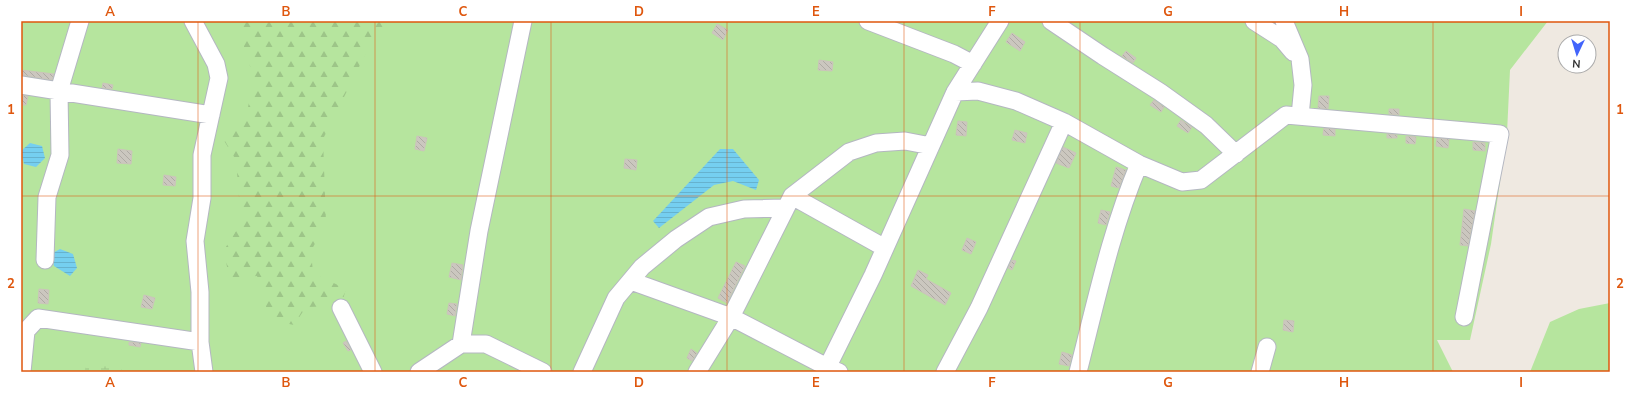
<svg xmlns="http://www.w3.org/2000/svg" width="1631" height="393" font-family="'Nunito Sans',sans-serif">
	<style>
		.green { fill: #b6e59e }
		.forest { fill: url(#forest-firs) }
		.wetland { fill: url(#wetland-marsh) }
		.water { fill: url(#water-rules) }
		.building { fill: url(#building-back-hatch); stroke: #cbc5ba }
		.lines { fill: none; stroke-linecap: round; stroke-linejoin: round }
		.minor-casing { stroke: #b4b7c1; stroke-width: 19 }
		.minor { stroke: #fff; stroke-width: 17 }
		.grid { fill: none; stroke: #df570e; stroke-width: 1; stroke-opacity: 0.55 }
		.neatline { fill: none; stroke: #df570e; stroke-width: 1.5 }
		.grid-label { font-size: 13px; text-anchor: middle; font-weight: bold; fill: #df570e }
	</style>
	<defs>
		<pattern id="forest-firs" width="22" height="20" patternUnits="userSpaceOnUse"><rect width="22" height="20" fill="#b6e59e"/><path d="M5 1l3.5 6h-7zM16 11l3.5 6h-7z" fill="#9dc588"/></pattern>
		<pattern id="wetland-marsh" width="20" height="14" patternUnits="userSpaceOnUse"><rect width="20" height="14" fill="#b6e59e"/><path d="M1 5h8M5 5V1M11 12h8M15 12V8" fill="none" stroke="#9dc588"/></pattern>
		<pattern id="water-rules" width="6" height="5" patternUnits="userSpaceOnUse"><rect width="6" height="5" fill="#75cff0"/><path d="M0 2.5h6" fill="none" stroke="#66b2ce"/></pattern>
		<pattern id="building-back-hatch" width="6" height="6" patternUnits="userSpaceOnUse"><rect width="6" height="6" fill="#cbc7bf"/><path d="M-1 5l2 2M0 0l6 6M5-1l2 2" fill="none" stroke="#afaba4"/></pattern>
	</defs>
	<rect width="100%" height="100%" fill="#efe9e1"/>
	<path class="green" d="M 21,21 L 1548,21 L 1510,70 L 1507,133 L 1491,244 L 1470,340 L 1437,340 L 1453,372 L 21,372 Z
		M 1610,303 L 1610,372 L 1530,372 L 1550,322 L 1579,309 Z"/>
	<path class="forest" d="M 236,21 L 360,21 L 364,23 L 364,21 L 402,21 L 374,37 L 323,139 L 326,223 L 311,251 L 313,273 L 346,289 L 341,306 L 306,307 L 294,325 L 270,320 L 257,276 L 229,278 L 224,250 L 241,223 L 236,160 L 218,131 L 244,126 L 254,79 Z"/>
	<path class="wetland" d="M 119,366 L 123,372 L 84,372 L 86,367 Z"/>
	<path class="water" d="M 30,143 L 42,146 L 45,158 L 36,167 L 24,164 L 21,151 Z
		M 720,149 L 733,149 L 759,180 L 756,190 L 733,181 L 714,185 L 659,228 L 653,221 Z
		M 60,249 L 73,254 L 77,268 L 70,276 L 54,266 L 51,254 Z"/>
	<path class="building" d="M 717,24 L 728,30 L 723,40 L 712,33 Z
		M 1012,33 L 1025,42 L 1020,51 L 1006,42 Z
		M 1126,51 L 1136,58 L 1133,63 L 1122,56 Z
		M 819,60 L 833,62 L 832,71 L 818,70 Z
		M 21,70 L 54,74 L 52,80 L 21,75 Z
		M 103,83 L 113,85 L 112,89 L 102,88 Z
		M 21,95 L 28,96 L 26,105 L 21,105 Z
		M 1319,96 L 1329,96 L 1328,109 L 1318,108 Z
		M 1154,100 L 1164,107 L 1161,112 L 1150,105 Z
		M 1389,109 L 1399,109 L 1399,115 L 1389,114 Z
		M 1181,120 L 1192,127 L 1188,133 L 1177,126 Z
		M 958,121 L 967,122 L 966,136 L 956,135 Z
		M 1324,128 L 1335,129 L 1335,136 L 1323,135 Z
		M 1015,130 L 1027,133 L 1025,143 L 1012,140 Z
		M 1387,134 L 1397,135 L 1397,138 L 1387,138 Z
		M 417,136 L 427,138 L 424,151 L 415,149 Z
		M 1406,136 L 1416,137 L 1415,144 L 1406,143 Z
		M 1437,138 L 1449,139 L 1448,148 L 1436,146 Z
		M 1473,142 L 1485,143 L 1485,151 L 1473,150 Z
		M 1063,147 L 1076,153 L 1069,168 L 1056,163 Z
		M 118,149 L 132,151 L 131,164 L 117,163 Z
		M 625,159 L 637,160 L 636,170 L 624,168 Z
		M 1116,167 L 1126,170 L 1119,188 L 1111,186 Z
		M 164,175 L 176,177 L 175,186 L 163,185 Z
		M 1464,209 L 1475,211 L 1468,246 L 1460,245 Z
		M 1101,210 L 1110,212 L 1106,225 L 1098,223 Z
		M 967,238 L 976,242 L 971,254 L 962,250 Z
		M 1012,260 L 1016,261 L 1012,270 L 1008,268 Z
		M 736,262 L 745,266 L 727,303 L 718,298 Z
		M 452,263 L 463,265 L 461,280 L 449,277 Z
		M 918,270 L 928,275 L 926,279 L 951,293 L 945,305 L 911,286 Z
		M 39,289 L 49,290 L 48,304 L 38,303 Z
		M 144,295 L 155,298 L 152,309 L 141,307 Z
		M 449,303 L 457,304 L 455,316 L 447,314 Z
		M 1284,320 L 1294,321 L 1293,332 L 1283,330 Z
		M 346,341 L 351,350 L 348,351 L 343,343 Z
		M 129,342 L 141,343 L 140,347 L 129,345 Z
		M 691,349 L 697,353 L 692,361 L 687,358 Z
		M 1062,352 L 1072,355 L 1069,366 L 1059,364 Z"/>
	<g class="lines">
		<defs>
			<path id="minor" d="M 193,21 L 216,64 L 219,78 L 202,155 L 202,198 L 195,241 L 200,292 L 200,342 L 204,372
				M 868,21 L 954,54 L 973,64
				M 1051,21 L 1103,56 L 1160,92 L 1206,125 L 1236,154
				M 1254,21 L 1282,39 L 1293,52
				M 1284,21 L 1300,59 L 1303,85 L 1300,116
				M 21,85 L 211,115
				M 955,92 L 978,91 L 1016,101 L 1064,122 L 1139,164 L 1182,182 L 1201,180 L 1286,115 L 1500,134 L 1464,317
				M 792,196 L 885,248
				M 45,260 L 47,197 L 60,155 L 59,91 L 80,21
				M 631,281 L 731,317 L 827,367 L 839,372
				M 341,308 L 373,372
				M 461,344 L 479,231 L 523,21
				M 22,372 L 26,331 L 38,318 L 200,342
				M 419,372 L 461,344 L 486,344 L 543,372
				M 582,372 L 616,298 L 642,267 L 676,239 L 709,217 L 744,209 L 786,208
				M 697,372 L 731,317 L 792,196 L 849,152 L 876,143 L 905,141 L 931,146
				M 825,372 L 873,275 L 955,92 L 1000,21
				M 945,372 L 979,308 L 1064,122
				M 1078,372 C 1096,302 1111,230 1139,164
				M 1260,372 L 1267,347"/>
		</defs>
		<use href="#minor" class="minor-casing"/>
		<use href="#minor" class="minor"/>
	</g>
	<path class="grid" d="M 198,21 L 198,372M 375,21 L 375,372M 551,21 L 551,372M 727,21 L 727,372M 904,21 L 904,372M 1080,21 L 1080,372M 1256,21 L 1256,372M 1433,21 L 1433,372M 21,196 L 1610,196"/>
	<rect width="1631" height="393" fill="none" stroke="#ffffff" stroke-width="44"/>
	<g transform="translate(1577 54) rotate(184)"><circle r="19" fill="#ffffff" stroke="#ababab"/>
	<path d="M0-3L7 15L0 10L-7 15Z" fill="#4264fb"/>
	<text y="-6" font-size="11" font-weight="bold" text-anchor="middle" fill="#2e2e2e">N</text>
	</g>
	<rect x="22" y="22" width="1587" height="349" class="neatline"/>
	<g class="grid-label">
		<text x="110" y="16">A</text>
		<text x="286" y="16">B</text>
		<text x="463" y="16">C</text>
		<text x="639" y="16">D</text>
		<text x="816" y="16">E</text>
		<text x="992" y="16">F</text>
		<text x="1168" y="16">G</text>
		<text x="1344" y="16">H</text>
		<text x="1521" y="16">I</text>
		<text x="11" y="114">1</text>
		<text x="1620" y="114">1</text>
		<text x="11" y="288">2</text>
		<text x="1620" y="288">2</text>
		<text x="110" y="387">A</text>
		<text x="286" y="387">B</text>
		<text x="463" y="387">C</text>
		<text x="639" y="387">D</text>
		<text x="816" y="387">E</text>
		<text x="992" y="387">F</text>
		<text x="1168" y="387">G</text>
		<text x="1344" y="387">H</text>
		<text x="1521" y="387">I</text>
	</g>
</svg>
